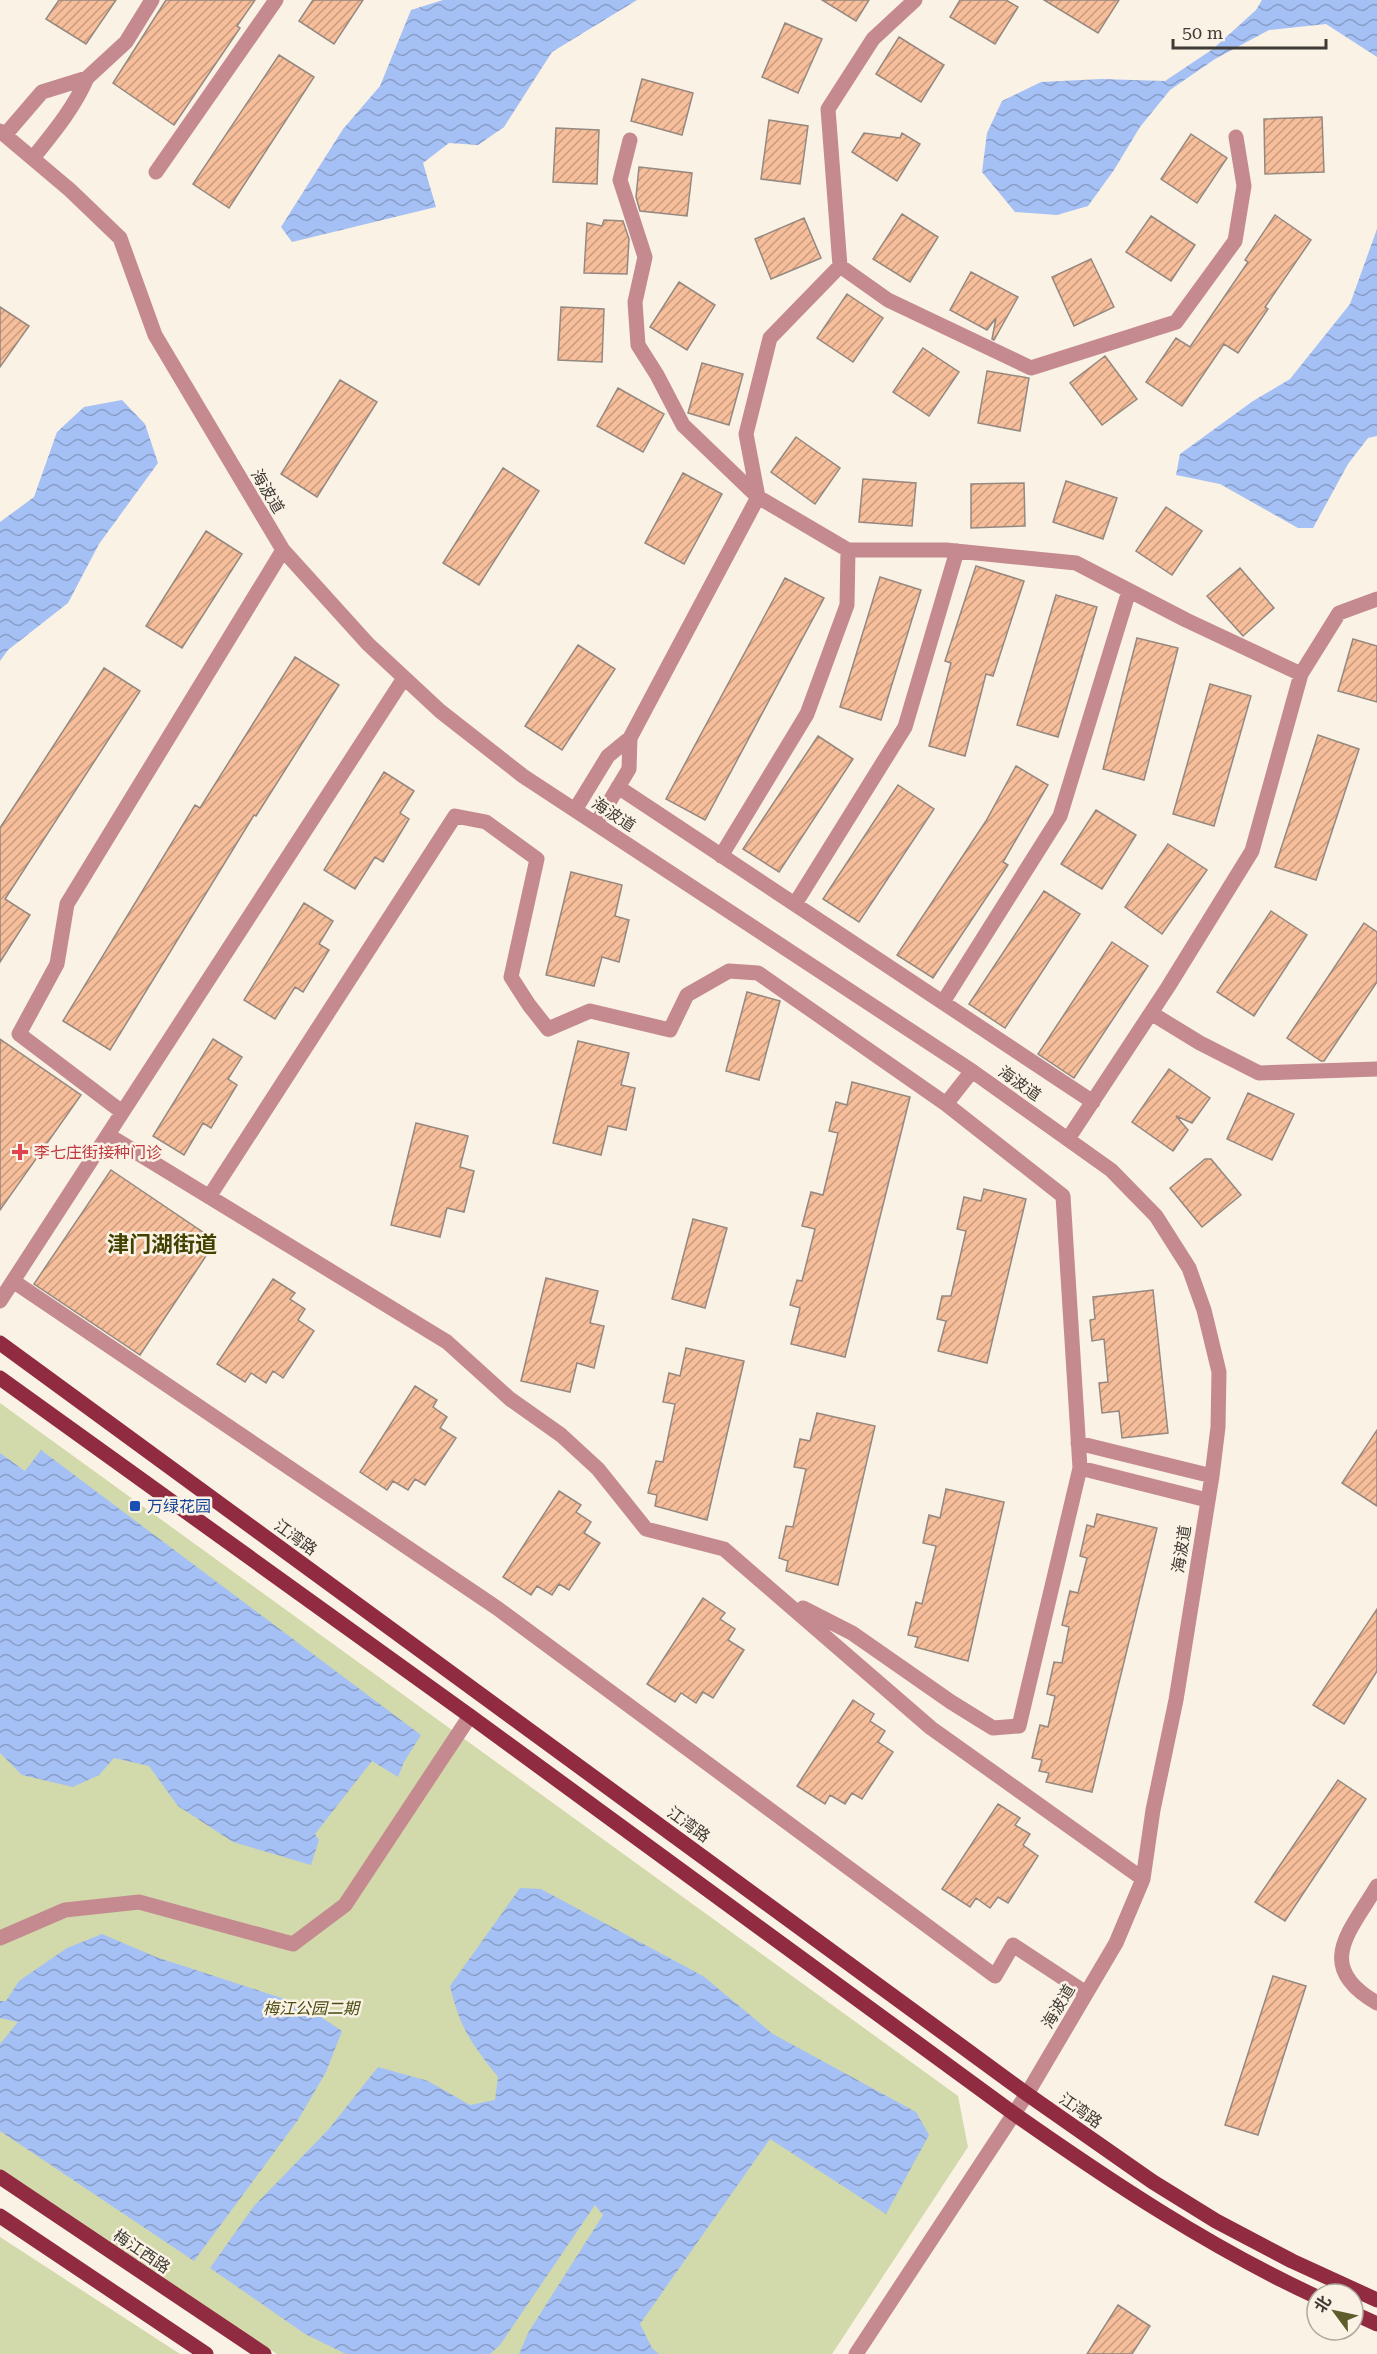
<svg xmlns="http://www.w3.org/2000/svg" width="1377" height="2354" font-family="'Roboto Serif','Noto Sans SC',serif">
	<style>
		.park { fill: #d2d9ab }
		.water { fill: url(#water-waves) }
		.building { fill: url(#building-hatch); stroke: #958880; stroke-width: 1.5 }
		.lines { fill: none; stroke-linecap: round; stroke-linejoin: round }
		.minor { stroke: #c48a90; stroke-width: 15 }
		.major { stroke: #912b41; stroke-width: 15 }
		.health-dot { fill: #e0444e; stroke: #faf2e4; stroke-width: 2 }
		.transit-dot { fill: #1a4fb4; stroke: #faf2e4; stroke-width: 2 }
		.labels { text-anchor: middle; stroke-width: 5; stroke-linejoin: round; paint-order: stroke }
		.street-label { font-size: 16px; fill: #3e3a35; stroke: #faf2e4 }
		.health-label { font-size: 16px; fill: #be3a42; stroke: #faf2e4; text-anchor: start }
		.transit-label { font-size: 16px; fill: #164399; stroke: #faf2e4; text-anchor: start }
		.park-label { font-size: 16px; font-style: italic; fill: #484d13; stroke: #faf2e4 }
		.district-label { font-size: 22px; font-weight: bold; fill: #424200; stroke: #faf2e4 }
	</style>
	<defs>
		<pattern id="water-waves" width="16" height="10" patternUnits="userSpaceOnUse" patternTransform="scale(1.5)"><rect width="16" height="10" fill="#a5c0f5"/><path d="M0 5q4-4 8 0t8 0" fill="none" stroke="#889dc7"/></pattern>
		<pattern id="building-hatch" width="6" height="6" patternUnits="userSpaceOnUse" patternTransform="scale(1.5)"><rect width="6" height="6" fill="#f6be9a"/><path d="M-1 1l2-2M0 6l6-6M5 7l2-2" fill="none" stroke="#c99b7e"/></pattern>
	</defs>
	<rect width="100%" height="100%" fill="#faf2e4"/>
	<path class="park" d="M 0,1403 L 958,2096 L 968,2147 L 832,2354 L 277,2354 L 0,2172 Z
		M 0,2237 L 180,2354 L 0,2354 Z"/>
	<path class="water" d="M 443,0 L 637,0 L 552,52 L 504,127 L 478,145 L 449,143 L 423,163 L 436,207 L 292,242 L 281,227 L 343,129 L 380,86 L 411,10 Z
		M 1262,0 L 1377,0 L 1377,57 L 1326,24 L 1269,30 L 1215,59 L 1170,90 L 1140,127 L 1114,170 L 1088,206 L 1057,215 L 1015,212 L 982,172 L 987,133 L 1002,101 L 1041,82 L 1101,79 L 1165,81 L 1213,49 L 1256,10 Z
		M 1377,229 L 1377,436 L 1368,438 L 1348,464 L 1313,528 L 1298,528 L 1220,484 L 1176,475 L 1180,454 L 1253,401 L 1290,379 L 1350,304 Z
		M 122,400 L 145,424 L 158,463 L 99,544 L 68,603 L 8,650 L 0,661 L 0,522 L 34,497 L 57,432 L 84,407 Z
		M 41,1450 L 421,1735 L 404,1762 L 398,1777 L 372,1761 L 315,1834 L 319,1840 L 311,1865 L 233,1842 L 178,1806 L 149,1766 L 114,1758 L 99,1775 L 73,1787 L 22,1775 L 0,1753 L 0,1453 L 25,1471 Z
		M 520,1888 L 541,1889 L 703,1976 L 773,2034 L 916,2112 L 929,2135 L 886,2214 L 770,2139 L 640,2324 L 652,2348 L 659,2354 L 519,2354 L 528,2333 L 603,2215 L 595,2205 L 500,2345 L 490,2354 L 346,2354 L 305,2334 L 210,2268 L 254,2206 L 328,2130 L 378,2067 L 428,2081 L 470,2105 L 495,2100 L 498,2077 C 471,2043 460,2028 450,1986 Z
		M 102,1934 L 156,1957 L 303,2005 L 342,2031 L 326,2072 L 298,2120 L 194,2261 L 0,2131 L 0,2044 L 18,2022 L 0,2018 L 0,2001 L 6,2001 L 19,1981 L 67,1948 Z"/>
	<path class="building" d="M 59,0 L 116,0 L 86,44 L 46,19 Z
		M 166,0 L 255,0 L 237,26 L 240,28 L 174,125 L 113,83 Z
		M 313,0 L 363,0 L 334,44 L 299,21 Z
		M 822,0 L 869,0 L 856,21 Z
		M 960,0 L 1006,0 L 1018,7 L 995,44 L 950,17 Z
		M 1044,0 L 1119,0 L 1098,33 Z
		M 785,23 L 822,39 L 798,93 L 762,77 Z
		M 899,37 L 944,65 L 921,102 L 876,74 Z
		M 279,55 L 314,77 L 229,208 L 193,184 Z
		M 642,79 L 693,93 L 682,135 L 631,121 Z
		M 1322,117 L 1324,172 L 1265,174 L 1264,119 Z
		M 769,120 L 808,126 L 800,184 L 761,179 Z
		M 556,128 L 599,130 L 597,184 L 553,182 Z
		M 864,133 L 900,138 L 902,133 L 920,144 L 897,181 L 852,152 Z
		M 1191,134 L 1227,158 L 1197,203 L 1161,179 Z
		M 639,167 L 692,173 L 687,216 L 640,211 L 636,197 Z
		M 902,214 L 938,237 L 910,282 L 873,259 Z
		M 1275,215 L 1311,240 L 1265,307 L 1268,309 L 1238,353 L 1224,344 L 1182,406 L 1146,382 L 1176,338 L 1190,347 L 1248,262 L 1245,260 Z
		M 1151,216 L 1195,245 L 1171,281 L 1126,252 Z
		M 804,218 L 821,258 L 771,279 L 755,239 Z
		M 604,220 L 623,221 L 629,239 L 627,274 L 584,273 L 587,223 L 602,226 Z
		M 1091,259 L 1114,307 L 1074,326 L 1052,277 Z
		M 971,272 L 1018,297 L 994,340 L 992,339 L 996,318 L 987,330 L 950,310 Z
		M 679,282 L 715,305 L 687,350 L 650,327 Z
		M 847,294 L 883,318 L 853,362 L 817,338 Z
		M 0,307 L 29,326 L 0,367 Z
		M 561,307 L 604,309 L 602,362 L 558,360 Z
		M 923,348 L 959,372 L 929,416 L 893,392 Z
		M 1105,356 L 1137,399 L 1102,425 L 1070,383 Z
		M 702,363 L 743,374 L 729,425 L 688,413 Z
		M 987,371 L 1029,378 L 1020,431 L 978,423 Z
		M 340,380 L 377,402 L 317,497 L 281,474 Z
		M 618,388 L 664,414 L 643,452 L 597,426 Z
		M 796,437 L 840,468 L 815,504 L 771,472 Z
		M 503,468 L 539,491 L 479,585 L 443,563 Z
		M 683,473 L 722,494 L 684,564 L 645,543 Z
		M 863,479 L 916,483 L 912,526 L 859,522 Z
		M 1066,481 L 1117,498 L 1103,539 L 1053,522 Z
		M 1024,483 L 1025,526 L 971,528 L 971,484 Z
		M 1166,507 L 1202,531 L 1172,575 L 1136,551 Z
		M 206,531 L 242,554 L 182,648 L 146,626 Z
		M 976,566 L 1024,581 L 993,676 L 986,674 L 965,756 L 929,746 L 951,663 L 945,661 Z
		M 1240,568 L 1274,608 L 1243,636 L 1207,596 Z
		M 880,577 L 921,590 L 881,720 L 840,707 Z
		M 785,578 L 824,598 L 705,820 L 666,799 Z
		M 1056,595 L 1097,607 L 1058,737 L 1017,725 Z
		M 1137,638 L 1178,648 L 1144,780 L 1103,769 Z
		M 1353,639 L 1377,646 L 1377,702 L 1338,691 Z
		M 578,645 L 615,669 L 562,750 L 525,726 Z
		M 295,657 L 339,685 L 256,816 L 254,815 L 110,1050 L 63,1021 L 195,805 L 200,808 Z
		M 104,668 L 140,691 L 5,899 L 30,915 L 0,962 L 0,828 Z
		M 1210,684 L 1251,696 L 1214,826 L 1173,814 Z
		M 1318,735 L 1359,749 L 1316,880 L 1275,867 Z
		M 818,736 L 853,759 L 779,872 L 743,849 Z
		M 1016,766 L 1048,785 L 1003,862 L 1008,865 L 933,978 L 897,955 L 986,821 Z
		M 384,772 L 414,791 L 400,813 L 409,819 L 383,862 L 375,857 L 355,889 L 324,870 Z
		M 898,785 L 934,809 L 859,922 L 823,899 Z
		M 1096,810 L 1136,835 L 1102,889 L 1061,864 Z
		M 1168,844 L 1207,870 L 1162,934 L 1125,907 Z
		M 571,872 L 622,885 L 615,916 L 629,920 L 619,962 L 602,957 L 594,986 L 546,975 Z
		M 1044,891 L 1080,914 L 1005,1028 L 969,1004 Z
		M 304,903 L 333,921 L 319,944 L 329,950 L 303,992 L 295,987 L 275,1019 L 244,1000 Z
		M 1271,911 L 1307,935 L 1254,1016 L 1217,992 Z
		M 1364,923 L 1377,932 L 1377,982 L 1324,1061 L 1321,1061 L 1287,1038 Z
		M 1112,942 L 1148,966 L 1074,1078 L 1038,1054 Z
		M 747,992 L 780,1001 L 759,1080 L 726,1071 Z
		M 0,1039 L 81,1095 L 0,1210 Z
		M 213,1039 L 242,1057 L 228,1079 L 237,1085 L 211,1128 L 203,1123 L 184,1155 L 153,1136 Z
		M 578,1041 L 629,1053 L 621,1085 L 635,1088 L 626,1130 L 608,1126 L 601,1155 L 553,1143 Z
		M 1169,1069 L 1210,1098 L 1192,1123 L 1176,1116 L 1188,1130 L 1173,1151 L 1132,1122 Z
		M 852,1082 L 910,1097 L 845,1357 L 791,1344 L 800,1308 L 790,1305 L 797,1280 L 802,1281 L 815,1229 L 802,1226 L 811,1192 L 823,1195 L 838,1133 L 829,1131 L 836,1102 L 847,1105 Z
		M 1248,1093 L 1294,1114 L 1272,1160 L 1227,1139 Z
		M 416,1123 L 468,1136 L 460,1167 L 474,1171 L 464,1212 L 447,1208 L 440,1237 L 391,1225 Z
		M 1205,1159 L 1211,1159 L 1241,1195 L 1202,1227 L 1170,1188 Z
		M 111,1170 L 216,1241 L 140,1355 L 34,1284 Z
		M 984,1189 L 1026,1199 L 987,1363 L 938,1351 L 946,1321 L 937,1319 L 942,1296 L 951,1296 L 966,1231 L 957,1229 L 964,1197 L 981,1201 Z
		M 693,1219 L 727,1228 L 705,1308 L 672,1299 Z
		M 546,1278 L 598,1291 L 590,1323 L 604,1326 L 594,1368 L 577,1363 L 570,1392 L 521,1381 Z
		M 273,1279 L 295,1293 L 290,1299 L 305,1309 L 298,1320 L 314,1331 L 283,1378 L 273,1371 L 266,1383 L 251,1373 L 245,1382 L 217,1364 Z
		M 1153,1290 L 1168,1433 L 1122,1438 L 1119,1411 L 1102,1413 L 1099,1383 L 1108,1382 L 1104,1339 L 1092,1341 L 1090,1320 L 1095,1319 L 1093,1297 Z
		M 686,1348 L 744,1361 L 707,1520 L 655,1506 L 657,1495 L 648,1493 L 656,1461 L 663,1462 L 675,1404 L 663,1402 L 669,1373 L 680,1376 Z
		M 415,1386 L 437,1400 L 433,1407 L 447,1417 L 440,1428 L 456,1438 L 425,1485 L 415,1479 L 408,1490 L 393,1481 L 387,1490 L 360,1472 Z
		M 817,1413 L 875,1426 L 838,1585 L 786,1571 L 788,1561 L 779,1558 L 786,1526 L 793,1527 L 806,1469 L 794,1467 L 800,1439 L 810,1441 Z
		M 1377,1430 L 1377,1506 L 1342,1483 Z
		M 946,1489 L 1004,1502 L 968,1661 L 915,1647 L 918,1637 L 908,1635 L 916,1602 L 922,1604 L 936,1546 L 923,1543 L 929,1515 L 940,1518 Z
		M 559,1491 L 581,1505 L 576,1512 L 591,1522 L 584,1533 L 600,1543 L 569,1590 L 559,1584 L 552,1595 L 537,1586 L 531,1595 L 503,1577 Z
		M 1097,1514 L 1157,1528 L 1092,1792 L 1046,1782 L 1049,1773 L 1039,1771 L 1042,1760 L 1032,1758 L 1040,1725 L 1048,1727 L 1055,1696 L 1047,1694 L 1054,1662 L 1062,1663 L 1069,1627 L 1062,1625 L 1070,1591 L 1078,1593 L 1087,1558 L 1080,1556 L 1087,1525 L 1094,1527 Z
		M 703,1598 L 725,1613 L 720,1619 L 735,1629 L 728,1640 L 744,1650 L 713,1698 L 703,1692 L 696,1703 L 681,1693 L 675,1702 L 647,1684 Z
		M 1377,1609 L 1377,1671 L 1344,1724 L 1313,1705 Z
		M 853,1700 L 874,1714 L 870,1721 L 885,1731 L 878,1742 L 893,1752 L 862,1799 L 852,1793 L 845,1804 L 830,1795 L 825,1804 L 797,1786 Z
		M 1338,1780 L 1366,1799 L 1285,1921 L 1255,1902 Z
		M 998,1804 L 1020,1818 L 1015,1825 L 1030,1834 L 1023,1845 L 1038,1856 L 1008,1903 L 998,1897 L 990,1908 L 976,1898 L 970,1907 L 942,1889 Z
		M 1273,1976 L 1306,1986 L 1258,2135 L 1225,2125 Z
		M 1118,2305 L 1150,2326 L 1132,2354 L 1087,2354 Z"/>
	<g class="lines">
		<path class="minor" d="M 915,0 L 873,39 L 828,109 L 840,266 L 888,300 L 1031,368 L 1176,322 L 1235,241 L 1244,186 L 1236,137
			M 0,131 L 70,190 L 120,238 L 155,335 L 283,550 L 368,644 L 440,711 L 523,776 L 972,1071 L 1111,1170 L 1156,1216 L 1189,1268 L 1204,1310 L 1219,1372 L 1218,1427 L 1212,1476 L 1176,1700 L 1153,1810 L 1143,1879 L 1116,1943 L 1027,2094 L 856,2354
			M 5,135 L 42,92 L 87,78 L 126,42 L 152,0
			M 630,140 L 620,180 L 645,257 L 635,302 L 638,345 L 657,375 L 683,425 L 758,497
			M 33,158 C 53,133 74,108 87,78
			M 156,172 L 276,0
			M 758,497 L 746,434 L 770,338 L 840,266
			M 618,787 L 1093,1102
			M 575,810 L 608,756 L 630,738 L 758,497 L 848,550 L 946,550 L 1076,563 L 1186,620 L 1301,674
			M 596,824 L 629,769 L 630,738
			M 721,856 L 807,714 L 847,605 L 848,550
			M 795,904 L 905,727 L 957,551
			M 943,1002 L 1060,816 L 1129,591
			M 1151,1013 L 1200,1043 L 1259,1073 L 1377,1069
			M 972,1071 L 946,1104 L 1063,1196 L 1080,1468 L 1207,1500
			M 122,1112 L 19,1034 L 57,964 L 67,904 L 283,550
			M 108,1135 L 447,1342 L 510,1399 L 561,1435 L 598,1469 L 646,1529 L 724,1549 L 931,1728 L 1143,1879
			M 1068,1139 L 1168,987 L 1252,851 L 1301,674 L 1339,613 L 1377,599
			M 209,1197 L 455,816 L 486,822 L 537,859 L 511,977 L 529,1005 L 548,1029 L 590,1011 L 670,1030 L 687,995 L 729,971 L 758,973 L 946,1104
			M 13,1281 L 497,1608 L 995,1976 L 1013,1945 L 1086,1993
			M 0,1301 L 404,678
			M 1078,1443 L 1212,1476
			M 803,1608 L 852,1633 L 951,1702 L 993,1728 L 1019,1726 L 1080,1468
			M 1377,1886 C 1350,1932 1313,1966 1377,2003
			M 0,1938 L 65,1910 L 139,1902 L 293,1944 L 345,1905 L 470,1716"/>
		<path class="major" d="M 0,1343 L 1027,2094 L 1153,2182 L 1216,2221 L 1292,2261 L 1377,2300
			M 0,1378 L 470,1716 L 1013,2113 C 1110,2181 1209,2247 1317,2297
			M 0,2177 L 264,2354
			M 0,2216 L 206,2354
			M 1353,2313 L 1377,2324"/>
	</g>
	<path class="health-dot" d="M17 1143h6v6h6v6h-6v6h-6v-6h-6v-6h6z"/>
	<rect class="transit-dot" x="129" y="1500" width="12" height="12" rx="3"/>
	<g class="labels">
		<g class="street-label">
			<text transform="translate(268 491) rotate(59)" y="6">海波道</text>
			<text transform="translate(614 814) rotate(33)" y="6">海波道</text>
			<text transform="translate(1020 1083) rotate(35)" y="6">海波道</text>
			<text transform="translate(296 1537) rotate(36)" y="6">江湾路</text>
			<text transform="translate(1181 1549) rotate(-81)" y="6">海波道</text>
			<text transform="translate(689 1824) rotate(36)" y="6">江湾路</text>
			<text transform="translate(1058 2006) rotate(-59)" y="6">海波道</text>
			<text transform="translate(1081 2110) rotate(35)" y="6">江湾路</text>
			<text transform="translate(142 2251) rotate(34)" y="6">梅江西路</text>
		</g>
		<g class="health-label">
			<text x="34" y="1158">李七庄街接种门诊</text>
		</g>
		<g class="transit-label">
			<text x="147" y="1512">万绿花园</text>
		</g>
		<g class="park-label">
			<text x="311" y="2014">梅江公园二期</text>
		</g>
		<g class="district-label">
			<text x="162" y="1252">津门湖街道</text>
		</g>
	</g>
	<g transform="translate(1335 2312) rotate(303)"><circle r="28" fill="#faf2e4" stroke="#afa89e" stroke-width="1.5"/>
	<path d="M0-4.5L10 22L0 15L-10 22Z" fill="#5c5d2a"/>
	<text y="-9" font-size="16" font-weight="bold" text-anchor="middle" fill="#3e3a35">北</text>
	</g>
	<path d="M1173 39v9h153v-9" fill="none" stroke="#3e3a35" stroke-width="3"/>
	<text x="1182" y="39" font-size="18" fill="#3e3a35" stroke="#faf2e4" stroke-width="4.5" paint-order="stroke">50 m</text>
</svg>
